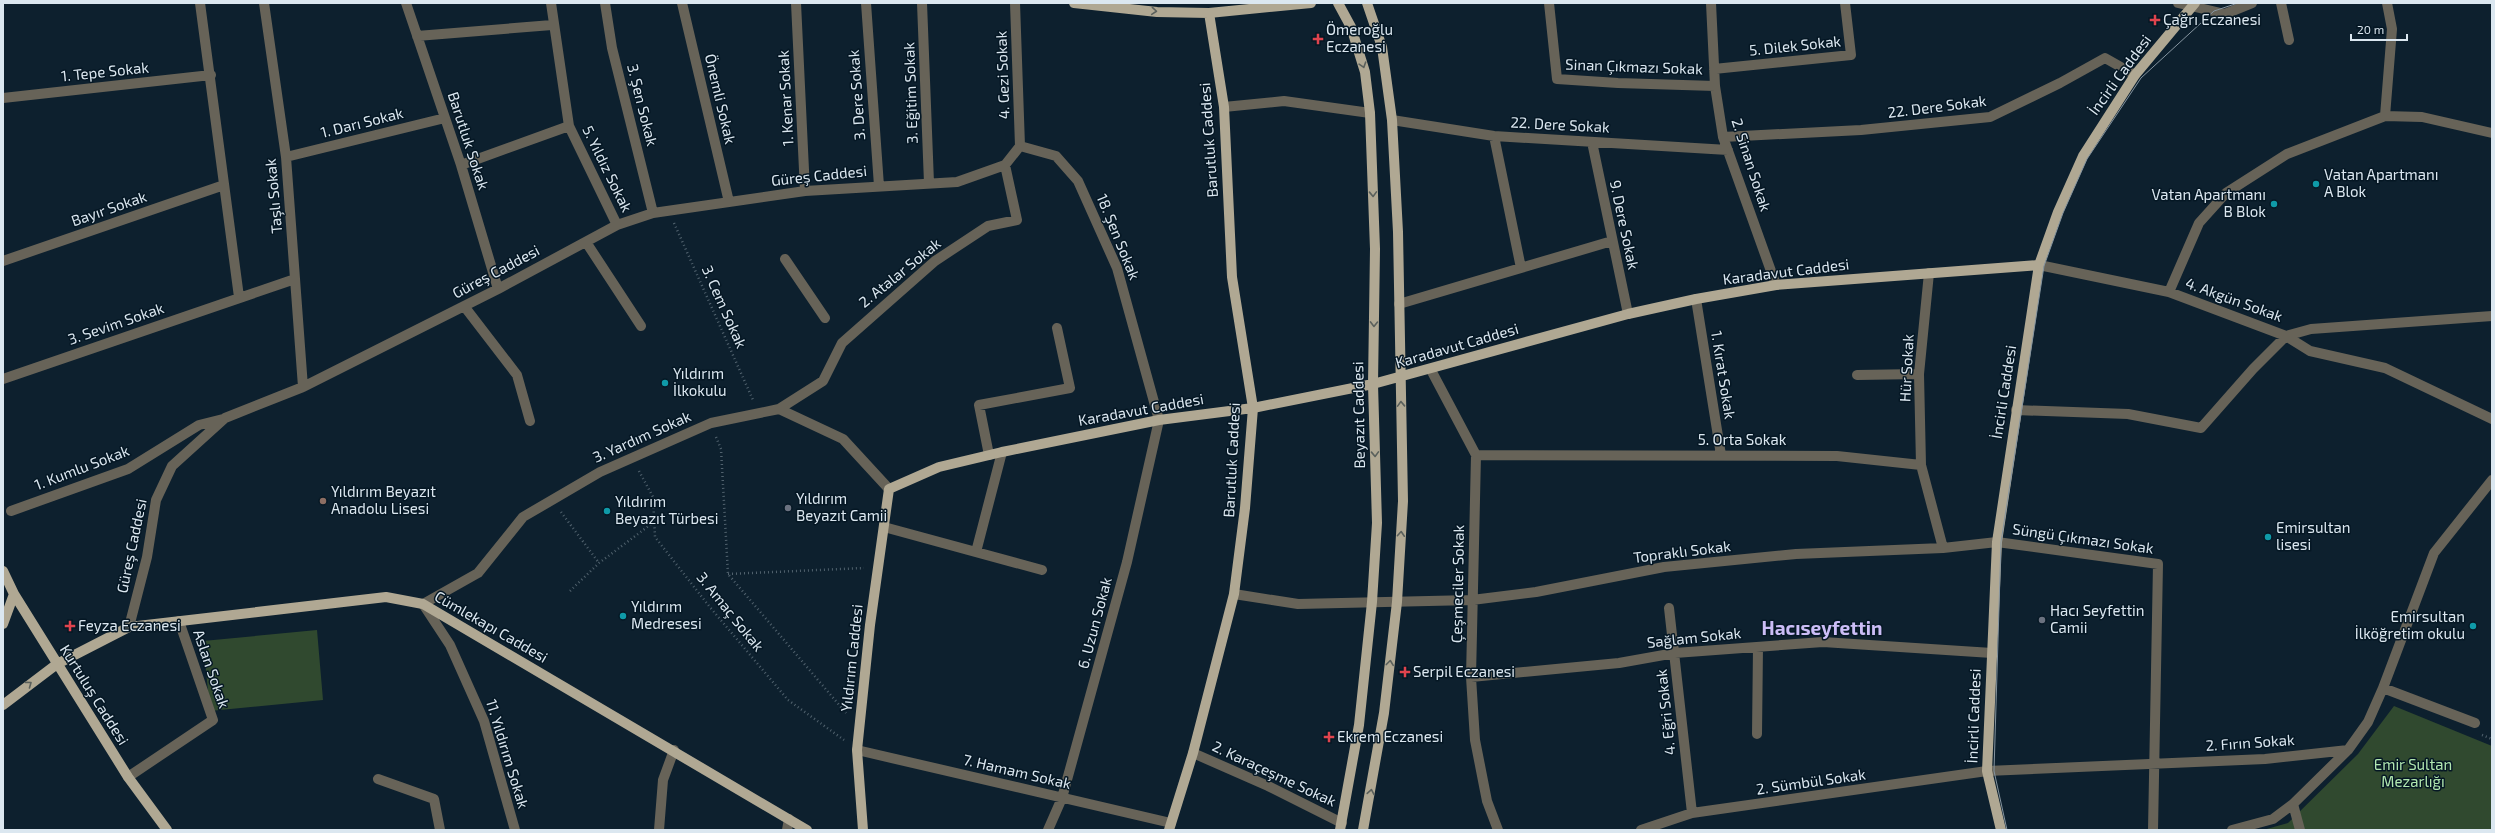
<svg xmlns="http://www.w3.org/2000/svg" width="2495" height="833" font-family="'Exo 2',sans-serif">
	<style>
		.green { fill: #30492f }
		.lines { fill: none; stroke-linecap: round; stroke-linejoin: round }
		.path { stroke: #51626e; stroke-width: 2.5; stroke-dasharray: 1 3; stroke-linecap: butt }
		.minor { stroke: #676358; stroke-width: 10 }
		.major { stroke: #b0a893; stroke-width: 10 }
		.tram { stroke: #85949f; stroke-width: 1 }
		.oneway { stroke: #5a605c }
		.health-dot { fill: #e0444e; stroke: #051724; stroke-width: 1.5 }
		.culture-dot { fill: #0f9aa8; stroke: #051724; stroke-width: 1.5 }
		.education-dot { fill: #8d6e63; stroke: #051724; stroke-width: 1.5 }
		.worship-dot { fill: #6b7280; stroke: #051724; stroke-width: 1.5 }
		.labels { text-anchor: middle; stroke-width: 3; stroke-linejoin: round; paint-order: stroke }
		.poi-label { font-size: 15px; fill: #dbe7f0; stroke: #051724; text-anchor: start }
		.street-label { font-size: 15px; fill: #dbe7f0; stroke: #051724 }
		.park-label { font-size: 15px; fill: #b1e7b0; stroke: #051724 }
		.district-label { font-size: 19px; font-weight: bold; fill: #cbbdf6; stroke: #051724 }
	</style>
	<rect width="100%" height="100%" fill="#0d202e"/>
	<path class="green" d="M 317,630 L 323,700 L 210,711 L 203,641 Z
		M 2394,706 L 2492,746 L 2492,830 L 2263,830 L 2288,823 L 2358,754 Z"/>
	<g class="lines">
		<path class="path" d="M 674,223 L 753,400
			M 716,437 L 721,449 L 728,574 L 846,713
			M 639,471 L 653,497 L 655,537 L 709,606 L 788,700 L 844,740
			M 561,512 L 599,563
			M 728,574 L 864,568
			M 570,591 L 599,563 L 654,522
			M 2482,735 L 2492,739"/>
		<path class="minor" d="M 200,3 L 239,297
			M 264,3 L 286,157 L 303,387
			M 406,3 L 461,165 L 498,289
			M 551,3 L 569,126 L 617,225
			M 605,3 L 612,48 L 653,213
			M 682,3 L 729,202
			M 796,3 L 805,191
			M 866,3 L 879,186
			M 922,3 L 929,183
			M 1015,3 L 1020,146
			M 1549,3 L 1557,79 L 1618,83 L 1715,86
			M 1711,3 L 1715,86 L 1723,137 L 1776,285
			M 2178,3 L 2225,14 L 2252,3
			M 2281,3 L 2289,40
			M 417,36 L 552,25
			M 1714,69 L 1851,55 L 1845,3
			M 3,98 L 211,75
			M 1224,107 L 1284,101 L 1370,113
			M 2385,116 L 2392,29 L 2387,3
			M 1392,120 L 1494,136 L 1728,150
			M 1494,136 L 1521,268
			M 1723,137 L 1861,130 L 1990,117 L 2060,83 L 2105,58 L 2135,75
			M 1592,142 L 1628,314
			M 1020,146 L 1056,156 L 1078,181 L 1117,268 L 1159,420 L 1127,562 L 1062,798 L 1048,830
			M 286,157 L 445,118
			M 461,165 L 569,126
			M 586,242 L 641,326
			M 785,259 L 825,318
			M 3,261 L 224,185
			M 2039,265 L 2169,292 L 2286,336 L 2311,329 L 2492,316
			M 2169,292 L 2199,223 L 2226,193 L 2287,154 L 2385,116 L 2422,117 L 2492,133
			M 1696,299 L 1721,455
			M 1399,304 L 1612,241
			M 464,306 L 517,375 L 530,421
			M 1431,370 L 1476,455 L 1471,677 L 1475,740 L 1487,801 L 1498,830
			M 1857,375 L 1919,374
			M 3,379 L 295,279
			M 779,409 L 823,381 L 842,343 L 935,261 L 988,226 L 1017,220 L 1005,165
			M 2016,410 L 2128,414 L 2201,428 L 2253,369 L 2286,336 L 2310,351 L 2385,368 L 2492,419
			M 989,455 L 979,405 L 1070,388 L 1057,328
			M 1476,455 L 1837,456 L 1921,465 L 1943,548
			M 1921,465 L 1919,374 L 1929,273
			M 11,511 L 128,469 L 199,425 L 223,419
			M 884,527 L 1042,570
			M 976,552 L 1002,452
			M 1234,594 L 1298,604 L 1472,600 L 1536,592 L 1664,567 L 1796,554 L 1943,548 L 1997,542 L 2158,564 L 2153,830
			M 1669,608 L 1692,813
			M 129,627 L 147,557 L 156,500 L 172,466 L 225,418 L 303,387 L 498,289 L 617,225 L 653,213 L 805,191 L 957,182 L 1005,165 L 1020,146
			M 1471,677 L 1619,663 L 1675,653 L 1823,642 L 1992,653
			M 2383,688 L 2475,723
			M 1757,734 L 1758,647
			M 857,750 L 1171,823
			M 1193,753 L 1268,786 L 1342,823
			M 128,777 L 213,720 L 179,621
			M 378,779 L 434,799 L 440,830
			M 2293,804 L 2300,830
			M 515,830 L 484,721 L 450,645 L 423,604 L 478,573 L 523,517 L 600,472 L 711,423 L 779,409 L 843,439 L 889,489
			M 659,830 L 663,780 L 674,750
			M 787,830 L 789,819
			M 1641,830 L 1692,813 L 1987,771 L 2265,759 L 2348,750
			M 2232,830 L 2273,819 L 2293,804 L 2348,750 L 2368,722 L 2383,688 L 2434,553 L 2492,480"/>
		<path class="major" d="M 1074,3 L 1157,12 L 1209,13 L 1311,3
			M 1338,3 L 1351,27 L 1365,72 L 1370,113 L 1375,249 L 1373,384 L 1377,523 L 1372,602 L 1359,725 L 1340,830
			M 3,571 L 14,594 L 128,777 L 167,830
			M 3,624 L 14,594
			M 3,705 L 57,664 L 129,627 L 386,597 L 423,604 L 807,830
			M 863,830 L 857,750 L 870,625 L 889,489 L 939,467 L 1002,452 L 1159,420 L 1253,408 L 1373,384 L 1628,314 L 1696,299 L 1776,285 L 2039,265
			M 1169,830 L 1193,753 L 1234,594 L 1245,508 L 1253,408 L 1232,277 L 1224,107 L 1209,13
			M 1363,830 L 1384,713 L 1397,602 L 1403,501 L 1398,232 L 1392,120 L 1382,47 L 1367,3
			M 2001,830 L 1987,771 L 1997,542 L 2039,265 L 2058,212 L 2083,156 L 2135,75 L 2195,3"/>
		<path class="tram" d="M 2007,830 L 1994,771 L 2001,542 L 2044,266 L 2063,213 L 2087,159 L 2141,78 L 2214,11 L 2238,3"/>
	</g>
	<defs><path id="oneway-chevron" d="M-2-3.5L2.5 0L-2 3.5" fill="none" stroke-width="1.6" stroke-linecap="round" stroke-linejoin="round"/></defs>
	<g class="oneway">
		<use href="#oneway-chevron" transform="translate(1154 11) rotate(5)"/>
		<use href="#oneway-chevron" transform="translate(1363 65) rotate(72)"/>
		<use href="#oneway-chevron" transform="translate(1373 194) rotate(88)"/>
		<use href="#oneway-chevron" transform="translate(1374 324) rotate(91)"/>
		<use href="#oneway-chevron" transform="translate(1401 404) rotate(-92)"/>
		<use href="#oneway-chevron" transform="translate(1375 454) rotate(88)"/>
		<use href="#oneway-chevron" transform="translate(1401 534) rotate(-86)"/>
		<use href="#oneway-chevron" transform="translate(1390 663) rotate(-83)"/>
		<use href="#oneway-chevron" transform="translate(29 684) rotate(-36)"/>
		<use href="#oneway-chevron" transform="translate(1371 792) rotate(-80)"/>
	</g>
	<g class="health-dot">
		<path d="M2153 14h4v4h4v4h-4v4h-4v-4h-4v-4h4z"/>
		<path d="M1316 33h4v4h4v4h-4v4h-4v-4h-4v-4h4z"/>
		<path d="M68 620h4v4h4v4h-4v4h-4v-4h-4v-4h4z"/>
		<path d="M1403 666h4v4h4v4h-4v4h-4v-4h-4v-4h4z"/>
		<path d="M1327 731h4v4h4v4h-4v4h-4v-4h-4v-4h4z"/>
	</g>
	<g class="culture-dot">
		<circle cx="2316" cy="184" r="4"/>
		<circle cx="2274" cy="204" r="4"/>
		<circle cx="665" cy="383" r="4"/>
		<circle cx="607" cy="511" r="4"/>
		<circle cx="2268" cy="537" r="4"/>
		<circle cx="623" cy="616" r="4"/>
		<circle cx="2473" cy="626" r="4"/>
	</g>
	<circle class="education-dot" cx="323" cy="501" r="4"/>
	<g class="worship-dot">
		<circle cx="788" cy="508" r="4"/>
		<circle cx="2042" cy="620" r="4"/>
	</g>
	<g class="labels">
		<g class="poi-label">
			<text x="2163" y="25">Çağrı Eczanesi</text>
			<text x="1326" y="35">Ömeroğlu<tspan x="1326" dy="17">Eczanesi</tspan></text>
			<text x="2324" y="180">Vatan Apartmanı<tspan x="2324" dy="17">A Blok</tspan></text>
			<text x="2266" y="200" text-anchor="end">Vatan Apartmanı<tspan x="2266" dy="17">B Blok</tspan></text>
			<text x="673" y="379">Yıldırım<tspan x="673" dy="17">İlkokulu</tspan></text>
			<text x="331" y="497">Yıldırım Beyazıt<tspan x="331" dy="17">Anadolu Lisesi</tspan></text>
			<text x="796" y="504">Yıldırım<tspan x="796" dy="17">Beyazıt Camii</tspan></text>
			<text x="615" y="507">Yıldırım<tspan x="615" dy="17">Beyazıt Türbesi</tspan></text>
			<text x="2276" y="533">Emirsultan<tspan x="2276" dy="17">lisesi</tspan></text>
			<text x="631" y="612">Yıldırım<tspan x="631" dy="17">Medresesi</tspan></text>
			<text x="2050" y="616">Hacı Seyfettin<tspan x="2050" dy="17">Camii</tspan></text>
			<text x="2465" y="622" text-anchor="end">Emirsultan<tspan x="2465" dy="17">İlköğretim okulu</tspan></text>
			<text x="78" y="631">Feyza Eczanesi</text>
			<text x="1413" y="677">Serpil Eczanesi</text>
			<text x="1337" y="742">Ekrem Eczanesi</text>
		</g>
		<g class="street-label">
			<text transform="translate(1795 46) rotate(-6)" y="5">5. Dilek Sokak</text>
			<text transform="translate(1634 67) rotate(2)" y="5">Sinan Çıkmazı Sokak</text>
			<text transform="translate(105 72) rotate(-6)" y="5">1. Tepe Sokak</text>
			<text transform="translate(1003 75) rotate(-92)" y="5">4. Gezi Sokak</text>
			<text transform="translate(2120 75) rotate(-54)" y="5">İncirli Caddesi</text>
			<text transform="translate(911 93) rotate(-92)" y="5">3. Eğitim Sokak</text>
			<text transform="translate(857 95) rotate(-94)" y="5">3. Dere Sokak</text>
			<text transform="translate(786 98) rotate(-93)" y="5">1. Kenar Sokak</text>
			<text transform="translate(720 99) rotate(77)" y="5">Önemli Sokak</text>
			<text transform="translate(642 105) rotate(76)" y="5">3. Şen Sokak</text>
			<text transform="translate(1937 107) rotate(-7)" y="5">22. Dere Sokak</text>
			<text transform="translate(362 123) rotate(-14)" y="5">1. Darı Sokak</text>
			<text transform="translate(1560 125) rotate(3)" y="5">22. Dere Sokak</text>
			<text transform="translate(1209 140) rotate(-94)" y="5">Barutluk Caddesi</text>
			<text transform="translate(468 141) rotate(72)" y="5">Barutluk Sokak</text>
			<text transform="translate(1751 165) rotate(72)" y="5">2. Sinan Sokak</text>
			<text transform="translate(607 169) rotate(64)" y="5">5. Yıldız Sokak</text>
			<text transform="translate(819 176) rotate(-6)" y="5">Güreş Caddesi</text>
			<text transform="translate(274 196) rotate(-95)" y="5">Taşlı Sokak</text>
			<text transform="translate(109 209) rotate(-19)" y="5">Bayır Sokak</text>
			<text transform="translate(1624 225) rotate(78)" y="5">9. Dere Sokak</text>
			<text transform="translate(1118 237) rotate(68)" y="5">18. Şen Sokak</text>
			<text transform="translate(496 272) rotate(-28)" y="5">Güreş Caddesi</text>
			<text transform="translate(1786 272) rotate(-7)" y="5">Karadavut Caddesi</text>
			<text transform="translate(900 273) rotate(-39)" y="5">2. Atalar Sokak</text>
			<text transform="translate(2234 300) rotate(20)" y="5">4. Akgün Sokak</text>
			<text transform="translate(724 307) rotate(66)" y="5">3. Cem Sokak</text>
			<text transform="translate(116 324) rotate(-19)" y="5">3. Sevim Sokak</text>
			<text transform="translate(1457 346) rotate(-16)" y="5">Karadavut Caddesi</text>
			<text transform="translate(1907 368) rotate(-87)" y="5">Hür Sokak</text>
			<text transform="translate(1723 375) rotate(81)" y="5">1. Kırat Sokak</text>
			<text transform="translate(2004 392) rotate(-81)" y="5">İncirli Caddesi</text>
			<text transform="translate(1141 410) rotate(-10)" y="5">Karadavut Caddesi</text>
			<text transform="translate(1359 415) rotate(-91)" y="5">Beyazıt Caddesi</text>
			<text transform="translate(642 437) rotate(-24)" y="5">3. Yardım Sokak</text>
			<text x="1742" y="445">5. Orta Sokak</text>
			<text transform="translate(1232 460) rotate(-87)" y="5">Barutluk Caddesi</text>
			<text transform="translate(82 468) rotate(-21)" y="5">1. Kumlu Sokak</text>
			<text transform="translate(2083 539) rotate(8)" y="5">Süngü Çıkmazı Sokak</text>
			<text transform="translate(132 546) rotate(-78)" y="5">Güreş Caddesi</text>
			<text transform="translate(1682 552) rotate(-7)" y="5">Topraklı Sokak</text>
			<text transform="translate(1458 584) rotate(-89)" y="5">Çeşmeciler Sokak</text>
			<text transform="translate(730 612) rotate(51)" y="5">3. Amaç Sokak</text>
			<text transform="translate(1095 623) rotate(-75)" y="5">6. Uzun Sokak</text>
			<text transform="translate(491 627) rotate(30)" y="5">Cümlekapı Caddesi</text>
			<text transform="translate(1694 638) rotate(-6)" y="5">Sağlam Sokak</text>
			<text transform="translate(852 658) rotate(-84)" y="5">Yıldırım Caddesi</text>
			<text transform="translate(211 669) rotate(71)" y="5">Aslan Sokak</text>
			<text transform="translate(94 695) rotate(58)" y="5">Kurtuluş Caddesi</text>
			<text transform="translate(1666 712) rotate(-96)" y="5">4. Eğri Sokak</text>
			<text transform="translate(1974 716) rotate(-88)" y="5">İncirli Caddesi</text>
			<text transform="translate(2250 743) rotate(-4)" y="5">2. Fırın Sokak</text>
			<text transform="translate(507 754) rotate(73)" y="5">11. Yıldırım Sokak</text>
			<text transform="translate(1017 772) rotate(13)" y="5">7. Hamam Sokak</text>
			<text transform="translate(1274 774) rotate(25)" y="5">2. Karaçeşme Sokak</text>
			<text transform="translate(1811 782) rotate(-8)" y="5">2. Sümbül Sokak</text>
		</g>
		<g class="park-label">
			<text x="2413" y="770">Emir Sultan<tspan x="2413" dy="17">Mezarlığı</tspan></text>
		</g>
		<g class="district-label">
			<text x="1822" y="635">Hacıseyfettin</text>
		</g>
	</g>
	<rect width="2495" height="833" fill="none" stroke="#dbe7f0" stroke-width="8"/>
	<path d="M2351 34v6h56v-6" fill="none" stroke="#dbe7f0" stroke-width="2"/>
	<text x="2357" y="34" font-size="12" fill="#dbe7f0" stroke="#051724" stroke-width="3" paint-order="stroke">20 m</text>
</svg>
